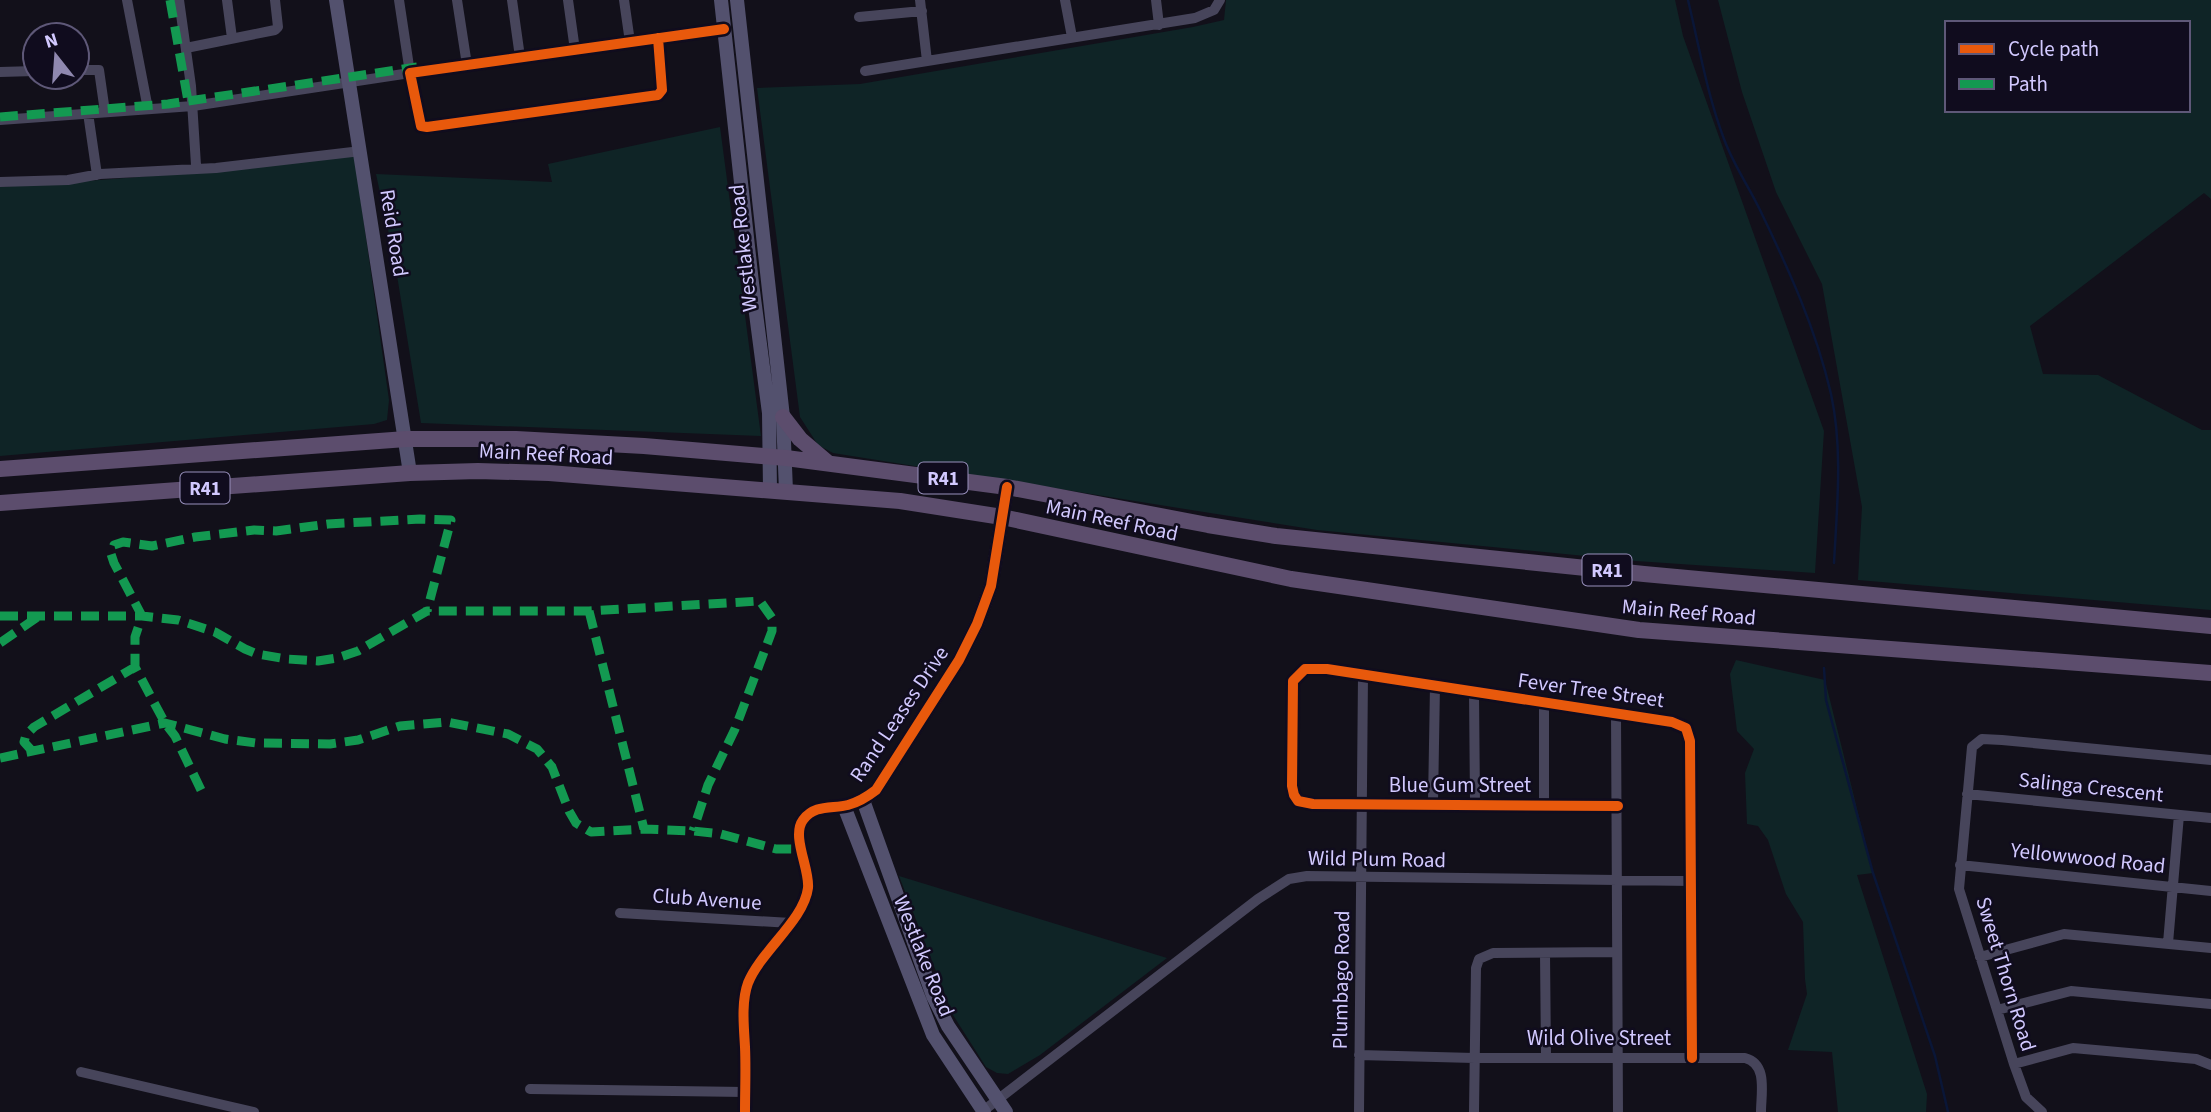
<svg xmlns="http://www.w3.org/2000/svg" width="2211" height="1112" font-family="'Source Sans 3',sans-serif">
	<style>
		.green { fill: #0f2426; fill-rule: evenodd }
		.lines { fill: none; stroke-linecap: round; stroke-linejoin: round }
		.stream { stroke: #0a1637; stroke-width: 2.5 }
		.street { stroke: #47455b; stroke-width: 10 }
		.secondary { stroke: #53516e; stroke-width: 14 }
		.primary { stroke: #5c4d6d; stroke-width: 16 }
		.quiet { stroke: #139951; stroke-width: 9; stroke-dasharray: 18 9; stroke-linecap: butt }
		.cycleway-casing { stroke: #100c1e; stroke-width: 15 }
		.cycleway { stroke: #e8590c; stroke-width: 10 }
		.labels { text-anchor: middle; stroke-width: 5; stroke-linejoin: round; paint-order: stroke }
		.shield { fill: #100c1e; stroke: #9890bc; stroke-width: 2 }
		.shield-label { font-size: 19px; font-weight: bold; fill: #d2c9ff }
		.street-label { font-size: 21px; fill: #d2c9ff; stroke: #100c1e }
	</style>
	<rect width="100%" height="100%" fill="#12101a"/>
	<path class="green" d="M 1226,0 L 1675,0 L 1683,36 L 1824,431 L 1815,573 L 1636,561 L 1317,530 L 833,453 L 818,445 L 800,417 L 757,88 L 860,84 L 1193,27 L 1224,20 Z
		M 1718,0 L 2211,0 L 2211,199 L 2204,193 L 2030,326 L 2043,374 L 2098,375 L 2202,430 L 2211,430 L 2211,610 L 1858,580 L 1862,507 L 1822,284 L 1776,192 L 1742,92 ZM 1947,23 L 2188,23 L 2188,110 L 1947,110 Z
		M 720,127 L 761,436 L 421,423 L 394,257 L 376,174 L 552,182 L 548,164 Z
		M 354,153 L 389,400 L 387,420 L 374,424 L 0,456 L 0,187 C 119,179 236,170 354,153 Z
		M 1736,660 L 1825,680 L 1873,873 L 1857,875 L 1927,1094 L 1926,1112 L 1838,1112 L 1832,1052 L 1788,1050 L 1807,994 L 1805,979 L 1803,922 L 1786,894 L 1768,840 L 1758,826 L 1747,824 L 1745,773 L 1754,749 L 1737,731 L 1730,674 Z
		M 899,876 L 1167,958 L 1040,1055 L 1008,1074 L 997,1073 L 986,1067 L 953,1015 Z"/>
	<g class="lines">
		<path class="stream" d="M 1688,0 C 1699,46 1707,94 1724,139 C 1733,164 1749,187 1760,210 C 1789,270 1816,329 1831,394 C 1843,449 1837,507 1834,563
			M 1824,668 L 1826,700 L 1873,873 L 1935,1056 L 1948,1112"/>
		<path class="street" d="M 127,0 L 148,109
			M 179,0 L 191,86 L 196,165
			M 227,0 L 232,38
			M 457,0 L 467,65
			M 512,0 L 520,57
			M 568,0 L 575,50
			M 624,0 L 630,42
			M 920,0 L 927,61
			M 1065,0 L 1072,37
			M 1156,0 L 1159,25
			M 859,17 L 922,11
			M 658,38 L 662,90 L 658,95 L 427,127 L 421,126 L 410,73 L 724,29
			M 186,48 L 275,30 L 278,27 L 275,0
			M 77,70 L 99,70 L 105,112
			M 865,71 L 1195,18 L 1214,10 L 1220,0
			M 0,72 L 35,71
			M 88,113 L 97,175
			M 0,120 L 193,106 L 410,73 L 399,0
			M 0,182 L 68,180 L 100,174 L 216,168 L 361,151
			M 1474,693 L 1475,803
			M 1616,714 L 1618,1112
			M 1967,794 L 2211,818
			M 1433,803 L 1435,685
			M 1544,804 L 1544,703
			M 1618,806 L 1313,804 L 1298,801 L 1294,795 L 1292,786 L 1293,681 L 1305,669 L 1327,669 L 1672,722 L 1686,728 L 1690,741 L 1692,1058
			M 1960,865 L 2211,891
			M 620,913 L 791,923
			M 2168,943 L 2179,815
			M 1545,953 L 1546,1057
			M 1980,957 L 2064,934 L 2211,948
			M 1997,1010 L 2071,991 L 2211,1004
			M 1359,1055 L 1474,1058 L 1745,1058 C 1768,1064 1761,1093 1761,1112
			M 2014,1064 L 2073,1048 L 2196,1059 L 2211,1065
			M 81,1072 L 254,1112
			M 530,1089 L 745,1092
			M 983,1111 L 1258,899 L 1289,879 L 1307,876 L 1692,881
			M 745,1112 C 745,1092 746,1072 745,1053 C 745,1031 740,1004 748,983 C 761,951 804,919 808,888 C 810,868 790,838 804,820 C 813,806 828,808 843,806 C 849,806 857,802 863,800
			M 1359,1112 L 1363,675
			M 1474,1112 L 1476,968 L 1479,959 L 1493,953 L 1617,952
			M 2042,1112 L 2026,1097 L 2014,1064 L 1959,889 L 1972,747 L 1982,739 L 2002,740 L 2211,760"/>
		<path class="secondary" d="M 336,0 L 410,473
			M 721,0 L 752,283 L 769,413 L 770,490
			M 737,0 L 783,417 L 786,491
			M 844,806 L 933,1035 L 984,1112
			M 1006,1112 L 948,1026 L 933,996 L 863,800 L 876,790 L 959,660 L 977,624 L 991,586 L 1007,487"/>
		<path class="primary" d="M 783,417 L 800,439 L 827,462
			M 0,469 L 406,439 L 516,439 L 644,446 L 786,458 L 1007,487 L 1208,525 L 1276,536 L 1644,574 L 2211,626
			M 0,503 L 410,473 L 478,471 L 549,473 L 900,501 L 1002,517 L 1291,579 L 1639,630 L 2211,673"/>
		<path class="quiet" d="M 170,0 L 188,101
			M 0,117 L 168,104 L 417,67
			M 589,611 L 644,829
			M 0,616 L 142,616 L 178,620 L 215,632 L 245,649 L 257,654 L 287,659 L 318,661 L 337,658 L 358,651 L 427,611 L 589,611 L 760,601 L 772,618 L 772,631 L 735,729 L 708,785 L 693,831
			M 0,643 L 39,616
			M 33,752 L 24,742 L 26,735 L 34,727 L 135,667
			M 0,758 L 165,723 L 225,739 L 256,743 L 330,744 L 358,740 L 400,726 L 447,722 L 508,734 L 537,749 L 552,767 L 569,811 L 576,823 L 591,832 L 644,829 L 693,831 L 721,834 L 776,849 L 802,849
			M 201,790 L 175,736 L 165,723 L 135,667 L 135,637 L 142,616 L 114,563 L 111,554 L 114,545 L 123,542 L 152,546 L 195,537 L 254,530 L 276,531 L 328,524 L 420,519 L 451,520 L 427,611"/>
		<defs>
			<path id="cycleway" d="M 658,38 L 662,90 L 658,95 L 427,127 L 421,126 L 410,73 L 724,29
				M 1618,806 L 1313,804 L 1298,801 L 1294,795 L 1292,786 L 1293,681 L 1305,669 L 1327,669 L 1672,722 L 1686,728 L 1690,741 L 1692,1058
				M 745,1112 C 745,1090 746,1069 745,1047 C 744,1028 741,1002 748,983 C 761,951 804,920 808,888 C 810,869 791,836 803,820 C 815,804 832,809 848,805 C 859,802 867,797 876,790 L 959,660 L 977,624 L 991,586 L 1007,487"/>
		</defs>
		<use href="#cycleway" class="cycleway-casing"/>
		<use href="#cycleway" class="cycleway"/>
	</g>
	<g class="labels">
		<g class="shield">
			<rect x="918.5" y="462.5" width="49" height="31" rx="5"/>
			<rect x="180.5" y="472.5" width="49" height="31" rx="5"/>
			<rect x="1582.5" y="554.5" width="49" height="31" rx="5"/>
		</g>
		<g class="shield-label">
			<text x="943" y="485">R41</text>
			<text x="205" y="495">R41</text>
			<text x="1607" y="577">R41</text>
		</g>
		<g class="street-label">
			<text transform="translate(394 233) rotate(81)" y="7">Reid Road</text>
			<text transform="translate(743 248) rotate(-96)" y="7">Westlake Road</text>
			<text transform="translate(546 454) rotate(3)" y="7">Main Reef Road</text>
			<text transform="translate(1112 520) rotate(12)" y="7">Main Reef Road</text>
			<text transform="translate(1689 612) rotate(5)" y="7">Main Reef Road</text>
			<text transform="translate(1591 690) rotate(8)" y="7">Fever Tree Street</text>
			<text transform="translate(899 714) rotate(-56)" y="7">Rand Leases Drive</text>
			<text x="1460" y="792">Blue Gum Street</text>
			<text transform="translate(2091 787) rotate(6)" y="7">Salinga Crescent</text>
			<text transform="translate(2088 858) rotate(6)" y="7">Yellowwood Road</text>
			<text transform="translate(1377 859) rotate(1)" y="7">Wild Plum Road</text>
			<text transform="translate(707 899) rotate(4)" y="7">Club Avenue</text>
			<text transform="translate(924 956) rotate(68)" y="7">Westlake Road</text>
			<text transform="translate(2006 974) rotate(73)" y="7">Sweet Thorn Road</text>
			<text transform="translate(1341 980) rotate(-89)" y="7">Plumbago Road</text>
			<text x="1599" y="1045">Wild Olive Street</text>
		</g>
	</g>
	<rect x="1945" y="21" width="245" height="91" fill="#100c1e" stroke="#5e5878" stroke-width="2"/>
	<rect x="1959" y="44" width="35" height="10" fill="#e8590c" stroke="#5e5878" stroke-width="2"/>
	<text x="2008" y="56" font-size="21" fill="#d2c9ff">Cycle path</text>
	<rect x="1959" y="79" width="35" height="10" fill="#139951" stroke="#5e5878" stroke-width="2"/>
	<text x="2008" y="91" font-size="21" fill="#d2c9ff">Path</text>
	<g transform="translate(56 56) rotate(343)"><circle r="33" fill="#100c1e" stroke="#5e5878" stroke-width="2"/>
	<path d="M0-5L12 26L0 18L-12 26Z" fill="#8f88af"/>
	<text y="-10" font-size="19" font-weight="bold" text-anchor="middle" fill="#d2c9ff">N</text>
	</g>
</svg>
